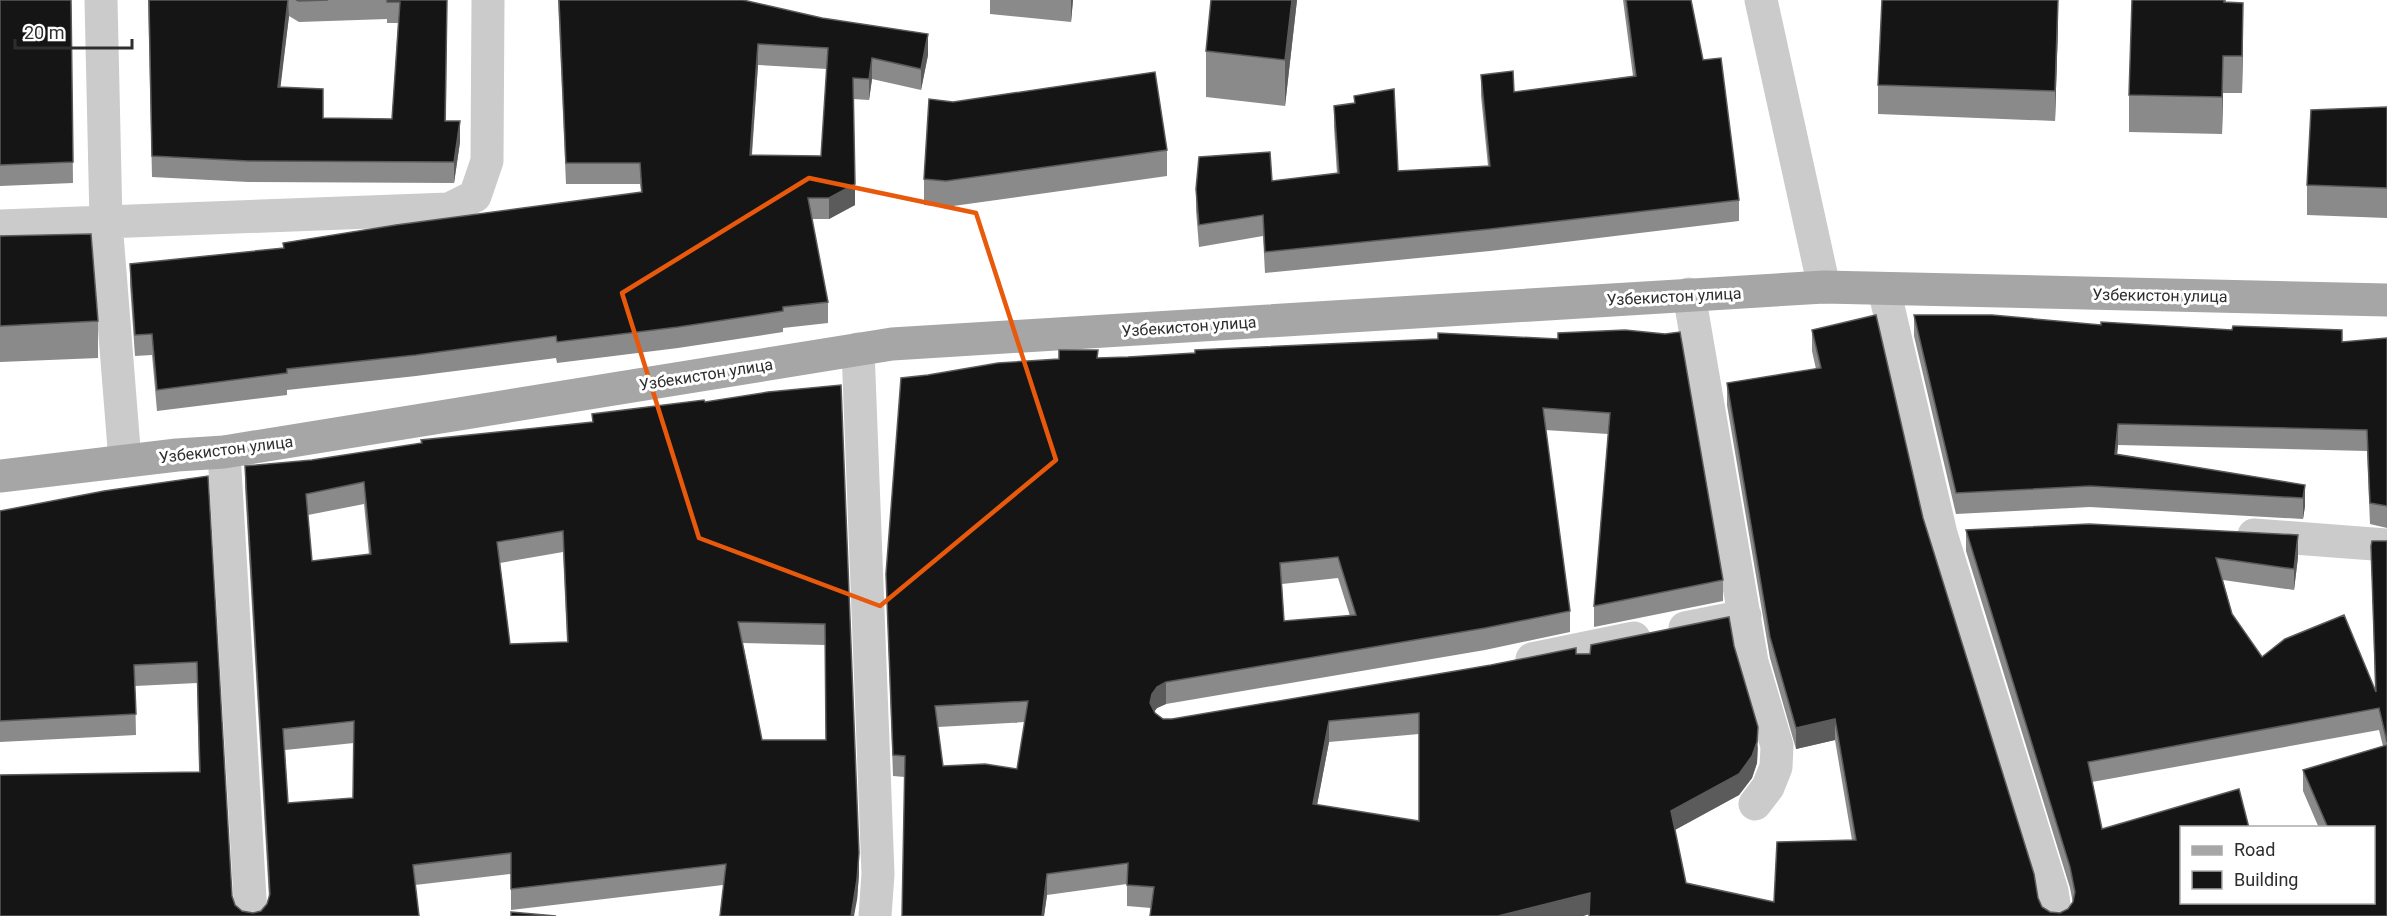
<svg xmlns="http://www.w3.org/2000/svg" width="2387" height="916" font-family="Roboto,sans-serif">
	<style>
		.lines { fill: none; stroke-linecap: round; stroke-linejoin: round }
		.minor { stroke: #cbcbcb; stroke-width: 33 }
		.major { stroke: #a6a6a6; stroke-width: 33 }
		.wall { fill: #8a8a8a; fill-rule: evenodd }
		.shaded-wall { fill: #5b5b5b }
		.building { fill: #151515; stroke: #5b5b5b; stroke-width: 1.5; fill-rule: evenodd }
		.marked { fill: none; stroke: #e8590c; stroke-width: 4.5; stroke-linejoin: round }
		.labels { text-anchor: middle; stroke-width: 6; stroke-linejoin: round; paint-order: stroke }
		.street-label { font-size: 16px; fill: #2e2e2e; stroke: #fff }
	</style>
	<rect width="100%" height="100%" fill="#fff"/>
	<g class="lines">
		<path class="minor" d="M 101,0 L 106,222 L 125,461
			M 1761,0 L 1824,287
			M 0,226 L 449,209 L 475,196 L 487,161 L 488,0
			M 1884,289 L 1941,534 L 2052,891 L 2056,916
			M 1689,294 L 1752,662 L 1777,746 L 1776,767 L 1768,787 L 1755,804
			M 858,349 L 878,874 L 875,916
			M 224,452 L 251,916
			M 2254,535 L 2387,545
			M 1685,628 L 1745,616
			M 1532,659 L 1634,638"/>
		<path class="major" d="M 0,476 L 177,455 L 224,452 L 892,344 L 1824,287 L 2387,300"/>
	</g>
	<path class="wall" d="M 0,0 L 71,0 L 73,183 L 0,186 Z
		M 148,0 L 447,0 L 446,121 L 460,142 L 454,183 L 248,182 L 152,177 ZM 289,16 L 299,22 L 387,19 L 387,23 L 398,23 L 392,119 L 323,118 L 280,87 Z
		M 558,0 L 743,0 L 928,55 L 921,90 L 872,79 L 869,100 L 853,99 L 855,205 L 829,219 L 812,219 L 828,302 L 828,323 L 783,328 L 783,332 L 678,348 L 557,363 L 556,358 L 416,376 L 287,390 L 287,395 L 157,411 L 152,355 L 135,356 L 130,285 L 130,264 L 283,248 L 283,243 L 641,192 L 640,184 L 566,184 ZM 758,65 L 827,69 L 821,156 L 752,155 Z
		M 990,0 L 1073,0 L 1071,22 L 990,14 Z
		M 1297,0 L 1285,106 L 1206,97 L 1206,51 Z
		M 1623,0 L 1691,0 L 1703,60 L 1739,200 L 1739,221 L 1490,251 L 1265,273 L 1263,236 L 1199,247 L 1196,210 L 1196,189 L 1337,174 L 1334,127 L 1334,106 L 1354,103 L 1354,96 L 1398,171 L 1488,166 L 1481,96 L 1481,75 L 1514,92 L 1633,76 Z
		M 2132,0 L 2226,0 L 2226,2 L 2243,39 L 2242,93 L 2223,93 L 2222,134 L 2129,132 L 2129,95 Z
		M 2058,26 L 2055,121 L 1878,114 L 1878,85 Z
		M 2387,107 L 2387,218 L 2307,215 L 2307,185 Z
		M 1167,150 L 1167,176 L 946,207 L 924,205 L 924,179 Z
		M 0,236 L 98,321 L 98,358 L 0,362 Z
		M 1914,315 L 2101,325 L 2342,342 L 2387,338 L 2387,528 L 2370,524 L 2367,451 L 2118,445 L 2117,454 L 2305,485 L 2305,506 L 2303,519 L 2090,507 L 1956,514 L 1914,336 Z
		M 1812,330 L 1923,518 L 2038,898 L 2042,907 L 2050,912 L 2060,913 L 2068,909 L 2073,903 L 2070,888 L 1966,551 L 1966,530 L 2298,557 L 2294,590 L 2223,580 L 2232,614 L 2262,657 L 2375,690 L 2371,546 L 2387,541 L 2387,916 L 1589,914 L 1583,916 L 1150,916 L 1151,908 L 1127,906 L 1127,884 L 1047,895 L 1044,916 L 902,916 L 905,777 L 893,776 L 886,574 L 1098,358 L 1128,357 L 1558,339 L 1558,333 L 1723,580 L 1723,601 L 1594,627 L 1594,606 L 1608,434 L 1545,430 L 1570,611 L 1570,632 L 1485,650 L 1166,704 L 1157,708 L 1154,711 L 1155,713 L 1163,719 L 1172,719 L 1576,654 L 1734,646 L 1758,748 L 1757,763 L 1752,778 L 1739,795 L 1675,830 L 1686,883 L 1774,902 L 1852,840 L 1835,740 L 1796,749 L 1770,658 L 1727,405 L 1727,383 L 1816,369 L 1812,351 ZM 1338,578 L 1350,616 L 1284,621 L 1282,584 ZM 1025,722 L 1017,769 L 943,766 L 938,727 ZM 2379,730 L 2383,746 L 2303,770 L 2303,791 L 2319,828 L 2373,828 L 2181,903 L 2102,829 L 2092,782 ZM 1419,734 L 1419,821 L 1317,805 L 1329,742 Z
		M 841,385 L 859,874 L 857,900 L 723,885 L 511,910 L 511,874 L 415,885 L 419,916 L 0,916 L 199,772 L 197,683 L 135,686 L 136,735 L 0,742 L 0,511 L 208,476 L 232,896 L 235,905 L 242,911 L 253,913 L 261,911 L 267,904 L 269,898 L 245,487 L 245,466 L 312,460 L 592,422 L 592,414 L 705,402 ZM 364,504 L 369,555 L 312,561 L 308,515 ZM 563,552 L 567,642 L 510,644 L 500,563 ZM 743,643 L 825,645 L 826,740 L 762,740 ZM 354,743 L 353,798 L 288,803 L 285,750 Z"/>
	<path class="shaded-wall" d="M 288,0 L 289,16 L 278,108 L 278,87 Z
		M 1071,0 L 1073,0 L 1071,22 Z
		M 1292,0 L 1297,0 L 1285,106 L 1285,60 Z
		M 2058,0 L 2058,26 L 2055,121 L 2055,91 Z
		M 2243,3 L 2243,39 L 2242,93 L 2242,56 Z
		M 928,34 L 928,55 L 921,90 L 921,69 Z
		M 758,44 L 758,65 L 750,176 L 750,155 Z
		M 2223,56 L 2223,93 L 2222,134 L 2222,97 Z
		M 872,58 L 872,79 L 869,100 L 869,79 Z
		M 460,121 L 460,142 L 454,183 L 454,162 Z
		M 855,184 L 855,205 L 829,219 L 829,198 Z
		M 2118,424 L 2118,445 L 2115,475 L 2115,454 Z
		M 2305,485 L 2305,506 L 2303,519 L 2303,498 Z
		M 2298,535 L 2298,557 L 2294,590 L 2294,569 Z
		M 1166,682 L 1166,704 L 1157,708 L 1152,715 L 1150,703 L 1152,694 L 1157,687 Z
		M 1835,719 L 1835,740 L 1796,749 L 1796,728 Z
		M 1329,721 L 1329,742 L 1313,826 L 1313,804 Z
		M 1758,727 L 1757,763 L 1752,778 L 1739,795 L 1671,832 L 1671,811 Z
		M 859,853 L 859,874 L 857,900 L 854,916 L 851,916 Z
		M 1047,874 L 1047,895 L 1044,916 L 1042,916 Z
		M 1590,893 L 1590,914 L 1583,916 L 1498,916 Z"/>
	<path class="building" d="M 0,0 L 71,0 L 73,162 L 0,165 Z
		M 149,0 L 288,0 L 278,87 L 323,89 L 323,118 L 392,119 L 400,2 L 387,2 L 387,0 L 447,0 L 445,121 L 460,121 L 454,162 L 248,161 L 152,156 Z
		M 296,0 L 328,0 L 299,1 Z
		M 559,0 L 743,0 L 822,18 L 928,34 L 921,69 L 872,58 L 869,79 L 853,78 L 855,184 L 829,198 L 808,198 L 828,302 L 783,307 L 783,311 L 678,327 L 557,342 L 556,336 L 416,355 L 287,369 L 287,373 L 157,390 L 152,334 L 135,335 L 130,264 L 284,248 L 283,243 L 396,225 L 642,192 L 640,163 L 566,163 ZM 758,44 L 828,48 L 821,156 L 750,155 Z
		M 1211,0 L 1292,0 L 1285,60 L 1206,51 Z
		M 1626,0 L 1691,0 L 1703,60 L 1721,58 L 1739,200 L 1490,229 L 1265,252 L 1263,215 L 1199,225 L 1196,189 L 1199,157 L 1270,152 L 1272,181 L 1339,173 L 1334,106 L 1355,103 L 1354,96 L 1394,89 L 1398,171 L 1490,166 L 1481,75 L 1513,71 L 1514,92 L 1636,76 Z
		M 1882,0 L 2058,0 L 2055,91 L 1878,85 Z
		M 2132,0 L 2224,0 L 2224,2 L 2243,3 L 2242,56 L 2223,56 L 2222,97 L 2129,95 Z
		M 1155,72 L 1167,150 L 946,181 L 924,179 L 929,99 L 953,102 Z
		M 2387,107 L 2387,188 L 2307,185 L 2311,110 Z
		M 91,234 L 98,321 L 0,326 L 0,236 Z
		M 1876,315 L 1923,518 L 2034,874 L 2038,898 L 2042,907 L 2050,912 L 2060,913 L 2068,909 L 2073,902 L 2075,892 L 2070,867 L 1966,530 L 2089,524 L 2298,535 L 2294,569 L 2216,558 L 2232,614 L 2262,657 L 2285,639 L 2344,615 L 2376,692 L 2371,546 L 2372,541 L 2387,541 L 2387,742 L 2379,708 L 2088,762 L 2102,829 L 2239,789 L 2249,828 L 2181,828 L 2181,903 L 2373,903 L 2373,828 L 2328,828 L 2303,770 L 2387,745 L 2387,916 L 1589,916 L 1590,893 L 1498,916 L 1150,916 L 1154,887 L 1127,885 L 1128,863 L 1047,874 L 1042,916 L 902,916 L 905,756 L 893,755 L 886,574 L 901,378 L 928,375 L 998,363 L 1059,359 L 1059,350 L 1098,350 L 1097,358 L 1128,357 L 1195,353 L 1195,350 L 1438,339 L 1438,333 L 1558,339 L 1558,333 L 1625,330 L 1665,334 L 1680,332 L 1723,580 L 1594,606 L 1610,413 L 1543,408 L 1570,611 L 1485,628 L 1166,682 L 1157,687 L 1152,694 L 1150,703 L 1155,713 L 1163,719 L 1172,719 L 1491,665 L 1576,648 L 1576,654 L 1590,654 L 1591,645 L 1729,617 L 1734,646 L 1758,727 L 1757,742 L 1752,756 L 1739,774 L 1671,811 L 1686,883 L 1774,902 L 1777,842 L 1856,840 L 1835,719 L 1796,728 L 1770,637 L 1727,383 L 1821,368 L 1812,330 ZM 1338,557 L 1356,615 L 1284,621 L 1280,563 ZM 1028,701 L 1017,769 L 985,764 L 943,766 L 935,706 ZM 1419,713 L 1419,821 L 1313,804 L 1329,721 Z
		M 1914,315 L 1992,315 L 2101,325 L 2101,322 L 2232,330 L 2233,326 L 2342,330 L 2342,342 L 2387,338 L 2387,506 L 2370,503 L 2367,430 L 2118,424 L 2115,454 L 2305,485 L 2303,498 L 2090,486 L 1956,493 Z
		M 841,385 L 859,853 L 857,879 L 851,916 L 720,916 L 726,864 L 511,889 L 511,853 L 413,865 L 419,916 L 0,916 L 0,775 L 200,772 L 197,662 L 134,665 L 136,714 L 0,721 L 0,511 L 104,491 L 208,476 L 232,896 L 235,905 L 242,911 L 253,913 L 261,911 L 267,904 L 270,894 L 245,466 L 312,460 L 422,443 L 421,440 L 593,422 L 592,414 L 704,400 L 705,402 L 768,392 ZM 364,482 L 371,554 L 312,561 L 306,494 ZM 563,531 L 568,642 L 510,644 L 497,542 ZM 738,622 L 825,624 L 826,740 L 762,740 ZM 354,721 L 353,798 L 288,803 L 283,729 Z
		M 511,912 L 556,916 L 511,916 Z"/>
	<path class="marked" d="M 809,178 L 976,213 L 1056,460 L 880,606 L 699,538 L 622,293 Z"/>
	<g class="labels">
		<g class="street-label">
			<text transform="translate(2160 295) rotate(1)" y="6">Узбекистон улица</text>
			<text transform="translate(1674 296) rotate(-3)" y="6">Узбекистон улица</text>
			<text transform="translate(1189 326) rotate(-4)" y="6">Узбекистон улица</text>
			<text transform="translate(706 374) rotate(-9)" y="6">Узбекистон улица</text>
			<text transform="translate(226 449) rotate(-7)" y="6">Узбекистон улица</text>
		</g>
	</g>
	<rect x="2180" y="826" width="195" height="78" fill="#ffffff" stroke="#ababab" stroke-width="1.5"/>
	<rect x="2192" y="846" width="30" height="9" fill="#a6a6a6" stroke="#ababab" stroke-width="1.5"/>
	<text x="2234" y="856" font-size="18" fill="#2e2e2e">Road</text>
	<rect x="2192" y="871" width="30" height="18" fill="#151515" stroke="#ababab" stroke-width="1.5"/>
	<text x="2234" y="886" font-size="18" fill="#2e2e2e">Building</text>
	<path d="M15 39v9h117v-9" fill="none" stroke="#2e2e2e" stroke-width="3"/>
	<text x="24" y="39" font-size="18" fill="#2e2e2e" stroke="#ffffff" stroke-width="4.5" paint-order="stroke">20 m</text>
</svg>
